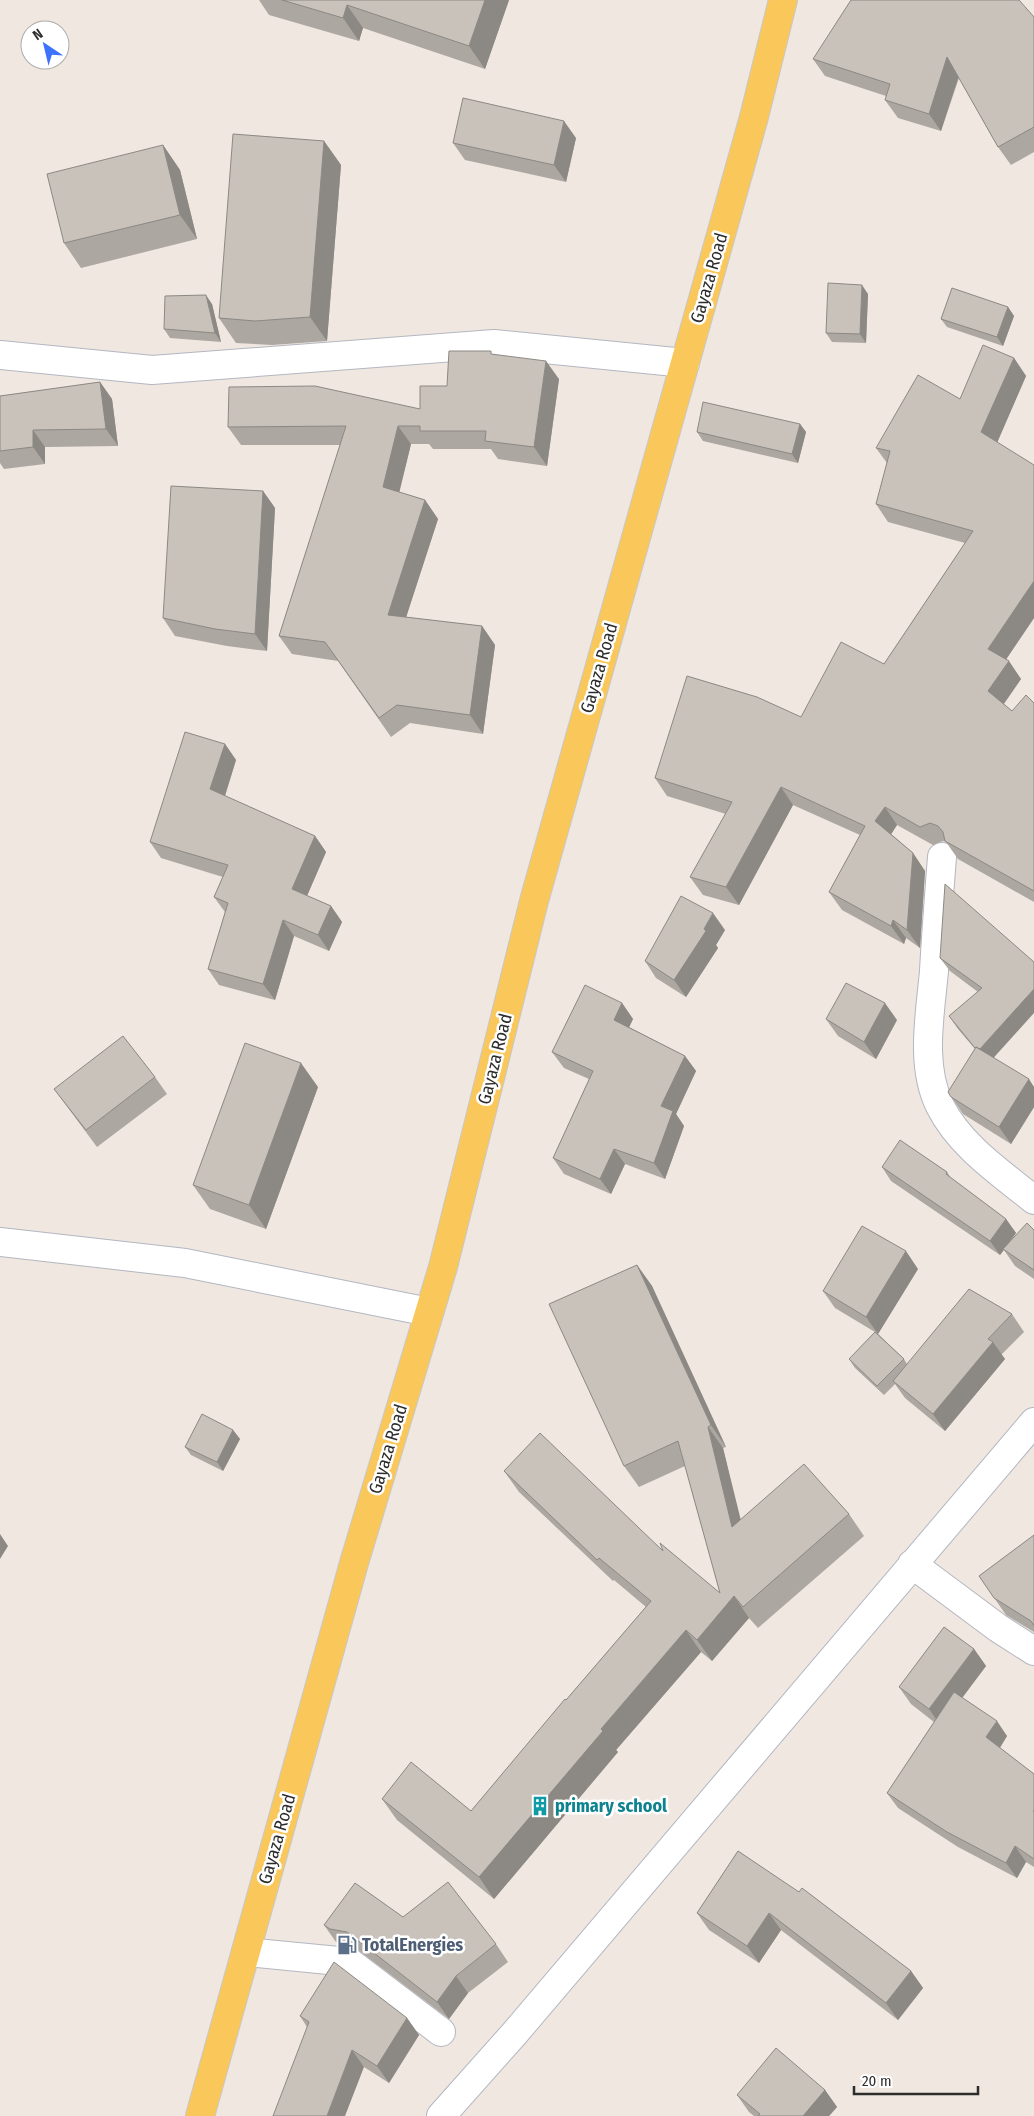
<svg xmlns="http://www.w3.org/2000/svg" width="1034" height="2116" font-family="'Fira Sans Condensed',sans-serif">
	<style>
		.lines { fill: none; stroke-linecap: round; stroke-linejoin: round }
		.street-casing { stroke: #b3b7c1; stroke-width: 30 }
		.primary-casing { stroke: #c8c8c8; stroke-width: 30 }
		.street { stroke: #fff; stroke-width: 28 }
		.primary { stroke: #fac75a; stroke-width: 28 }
		.wall { fill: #aca7a1 }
		.shaded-wall { fill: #8c8883 }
		.building { fill: #c8c2bb; stroke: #8c8883 }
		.labels { text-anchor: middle; stroke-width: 5; stroke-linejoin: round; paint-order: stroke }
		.street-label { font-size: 18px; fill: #2d2d2d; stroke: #fff }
		.culture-label { font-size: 18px; font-weight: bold; fill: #0d838f; stroke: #fff; text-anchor: start }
		.service-label { font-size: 18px; font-weight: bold; fill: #4e5e75; stroke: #fff; text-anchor: start }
	</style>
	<rect width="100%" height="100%" fill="#efe7e0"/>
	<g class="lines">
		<defs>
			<path id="street" d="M 0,355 L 152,370 L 494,344 L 685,363
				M 942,857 C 939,895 936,933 934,971 C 930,1015 920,1066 940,1106 C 960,1146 1001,1173 1034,1200
				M 0,1242 L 185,1263 L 429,1312
				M 912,1564 L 998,1628 L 1034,1651
				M 246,1952 L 349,1962 L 441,2032
				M 441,2116 L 514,2034 L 1034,1422"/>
			<path id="primary" d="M 200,2116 L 354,1563 L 443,1267 L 534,901 L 754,117 L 783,0"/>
		</defs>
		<use href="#street" class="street-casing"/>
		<use href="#primary" class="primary-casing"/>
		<use href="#street" class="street"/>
		<use href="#primary" class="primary"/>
	</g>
	<path class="wall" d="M 259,0 L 509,0 L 485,69 L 363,28 L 359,41 L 269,15 Z
		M 1034,17 L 1034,152 L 1011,165 L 998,147 L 959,78 L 941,131 L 898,118 L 885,100 L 886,96 L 825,76 L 813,59 Z
		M 576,138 L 566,182 L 465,160 L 453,143 Z
		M 324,141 L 341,165 L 327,341 L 272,345 L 236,343 L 219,318 Z
		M 163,145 L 180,170 L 197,239 L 81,268 L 64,243 Z
		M 868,294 L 866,343 L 832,342 L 826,333 Z
		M 212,304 L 221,342 L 170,338 L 164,329 Z
		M 1008,307 L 1014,316 L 1003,346 L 947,327 L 941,319 Z
		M 493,354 L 559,379 L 547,466 L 498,459 L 491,449 L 433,449 L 429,444 L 411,444 L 399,492 L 425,500 L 438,519 L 406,617 L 482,626 L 495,645 L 483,734 L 410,723 L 391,737 L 338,661 L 292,654 L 279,636 L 340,445 L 241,445 L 228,427 L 420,409 L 447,386 Z
		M 1014,358 L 1026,376 L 997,442 L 1034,618 L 1006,659 L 1021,679 L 1004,704 L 1012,711 L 1034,703 L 1034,902 L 958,859 L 946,842 L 943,841 L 933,845 L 897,825 L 891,834 L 913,853 L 925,871 L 920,948 L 906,938 L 904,944 L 842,910 L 829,892 L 860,835 L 793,805 L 739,905 L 703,895 L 690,877 L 726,814 L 667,796 L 655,778 L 801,717 L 884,664 L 965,543 L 888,522 L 876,504 L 887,463 L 876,448 L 960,399 Z
		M 100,382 L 112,399 L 118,446 L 45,447 L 45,464 L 4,469 L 0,463 L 0,396 Z
		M 800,424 L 806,432 L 798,463 L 703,441 L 697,432 Z
		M 263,491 L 275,508 L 267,651 L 227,646 L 175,636 L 163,618 Z
		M 225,744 L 236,760 L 225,796 L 315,836 L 326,852 L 307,896 L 331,906 L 342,922 L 329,951 L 294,936 L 275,1000 L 219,985 L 208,969 L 225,912 L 214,897 L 223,877 L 161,858 L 150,842 Z
		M 725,930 L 716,945 L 718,948 L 686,997 L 656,978 L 645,961 Z
		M 940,958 L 1034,962 L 994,1058 L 1034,1087 L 1034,1107 L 1011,1144 L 963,1114 L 948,1092 L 975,1049 L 958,1029 L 949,1016 L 978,992 L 950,971 Z
		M 622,1003 L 633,1019 L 629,1027 L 685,1056 L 696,1071 L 676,1114 L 684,1126 L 665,1179 L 625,1164 L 611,1194 L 564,1174 L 553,1158 L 589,1079 L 564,1068 L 552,1052 Z
		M 826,1019 L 897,1020 L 876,1059 L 838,1036 Z
		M 155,1077 L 167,1094 L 97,1147 L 54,1089 Z
		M 318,1087 L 266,1229 L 210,1209 L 193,1185 Z
		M 882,1167 L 947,1172 L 951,1178 L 1006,1219 L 1016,1233 L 1010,1241 L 1034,1230 L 1034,1279 L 1015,1266 L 1004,1250 L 1000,1255 L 891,1181 Z
		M 637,1265 L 652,1286 L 726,1447 L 723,1448 L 740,1520 L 849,1514 L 864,1536 L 758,1628 L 749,1618 L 712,1661 L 701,1652 L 616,1750 L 618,1752 L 494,1899 L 397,1820 L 382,1799 L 471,1811 L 646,1607 L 614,1580 L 613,1581 L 519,1492 L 504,1471 L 663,1551 L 720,1593 L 685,1466 L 639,1487 L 624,1466 Z
		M 918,1269 L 878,1334 L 876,1332 L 904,1359 L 907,1364 L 1012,1314 L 1024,1332 L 1001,1355 L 1005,1359 L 945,1431 L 905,1398 L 895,1384 L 884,1395 L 855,1368 L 849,1359 L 875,1332 L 835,1308 L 823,1291 Z
		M 233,1430 L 240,1439 L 223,1471 L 191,1455 L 185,1447 Z
		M 1034,1535 L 1034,1632 L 1006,1615 L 979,1576 Z
		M 974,1649 L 986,1666 L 962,1698 L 1007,1736 L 1000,1748 L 1034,1774 L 1034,1867 L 1026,1862 L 1017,1878 L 958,1847 L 898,1808 L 887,1793 L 934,1722 L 911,1704 L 899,1687 Z
		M 738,1851 L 911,1971 L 923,1988 L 898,2020 L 781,1930 L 759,1963 L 709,1930 L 697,1913 Z
		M 403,1917 L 496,1944 L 508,1962 L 468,1993 L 449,2019 L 358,1950 L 342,1946 L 336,1942 L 324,1925 Z
		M 300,2016 L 407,2018 L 419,2035 L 389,2083 L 364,2067 L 307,2027 Z
		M 825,2090 L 837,2107 L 829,2116 L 754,2116 L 749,2112 L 737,2095 Z"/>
	<path class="shaded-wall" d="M 485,0 L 509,0 L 485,69 L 469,46 Z
		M 347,5 L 363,28 L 359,41 L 343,18 Z
		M 947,57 L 959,75 L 941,131 L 929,114 Z
		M 564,121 L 576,138 L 566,182 L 554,165 Z
		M 324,141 L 341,165 L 327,341 L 310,317 Z
		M 163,145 L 180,170 L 197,239 L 180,215 Z
		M 862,285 L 868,294 L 866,343 L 860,334 Z
		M 206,295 L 212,304 L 221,342 L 215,333 Z
		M 1008,307 L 1014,316 L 1003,346 L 997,337 Z
		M 1014,358 L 1026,376 L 994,450 L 981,432 Z
		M 546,361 L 559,379 L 547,466 L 534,447 Z
		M 100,382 L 112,399 L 118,446 L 106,429 Z
		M 800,424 L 806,432 L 798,463 L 792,454 Z
		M 398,426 L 411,444 L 396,506 L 383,487 Z
		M 33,430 L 45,447 L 45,464 L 33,447 Z
		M 263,491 L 275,508 L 267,651 L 255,634 Z
		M 425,500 L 438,519 L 401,633 L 388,615 Z
		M 1034,581 L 1034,618 L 1001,667 L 988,649 Z
		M 482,626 L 495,645 L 483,734 L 470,715 Z
		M 1009,661 L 1021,679 L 1000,709 L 988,691 Z
		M 225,744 L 236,760 L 222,805 L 210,789 Z
		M 781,787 L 793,805 L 739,905 L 726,887 Z
		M 885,807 L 897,825 L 888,839 L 875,821 Z
		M 315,836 L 326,852 L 303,905 L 292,889 Z
		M 913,853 L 925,871 L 920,948 L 907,930 Z
		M 331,906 L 342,922 L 329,951 L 318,935 Z
		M 713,913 L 725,930 L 716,945 L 718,948 L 686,997 L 674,980 Z
		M 283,920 L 294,936 L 275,1000 L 263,984 Z
		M 893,920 L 906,938 L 904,944 L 891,926 Z
		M 1034,989 L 1034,1013 L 987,1065 L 978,1051 Z
		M 622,1003 L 633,1019 L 625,1036 L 614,1020 Z
		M 885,1003 L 897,1020 L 876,1059 L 864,1042 Z
		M 685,1056 L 696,1071 L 676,1114 L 684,1126 L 665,1179 L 654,1163 L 661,1106 Z
		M 301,1063 L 318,1087 L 266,1229 L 249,1205 Z
		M 1029,1079 L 1034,1087 L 1034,1107 L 1011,1144 L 999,1127 Z
		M 614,1149 L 625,1164 L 611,1194 L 600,1179 Z
		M 1006,1219 L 1016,1233 L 1000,1255 L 990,1241 Z
		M 906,1251 L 918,1269 L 878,1334 L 866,1317 Z
		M 637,1265 L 652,1286 L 726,1447 L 711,1425 Z
		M 993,1342 L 1005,1359 L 945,1431 L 933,1414 Z
		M 708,1427 L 723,1448 L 748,1549 L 732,1527 Z
		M 233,1430 L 240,1439 L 223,1471 L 217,1462 Z
		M 0,1534 L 8,1546 L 0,1559 Z
		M 734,1596 L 749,1618 L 712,1661 L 697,1640 Z
		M 686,1630 L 701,1652 L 616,1750 L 618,1752 L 494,1899 L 479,1877 L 601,1729 Z
		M 974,1649 L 986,1666 L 941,1726 L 929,1709 Z
		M 997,1721 L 1007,1736 L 997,1752 L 986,1737 Z
		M 1015,1846 L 1026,1862 L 1017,1878 L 1006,1863 Z
		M 769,1913 L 781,1930 L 759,1963 L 747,1946 Z
		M 911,1971 L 923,1988 L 898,2020 L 886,2003 Z
		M 456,1976 L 468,1993 L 449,2019 L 437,2002 Z
		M 407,2018 L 419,2035 L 389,2083 L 377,2066 Z
		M 352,2050 L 364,2067 L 345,2116 L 327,2116 Z
		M 825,2090 L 837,2107 L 829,2116 L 803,2116 Z"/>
	<path class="building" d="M 282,0 L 485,0 L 469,46 L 347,5 L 343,18 Z
		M 851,0 L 1019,0 L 1034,17 L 1034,127 L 998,147 L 947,57 L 929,114 L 885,100 L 890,84 L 813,59 Z
		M 463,98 L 564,121 L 554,165 L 453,143 Z
		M 233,134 L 324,141 L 310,317 L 255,321 L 219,318 Z
		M 163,145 L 180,215 L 64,243 L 47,174 Z
		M 828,283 L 862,285 L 860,334 L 826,333 Z
		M 952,288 L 1008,307 L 997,337 L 941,319 Z
		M 206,295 L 215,333 L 164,329 L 165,296 Z
		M 983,345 L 1014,358 L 981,432 L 1034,465 L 1034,581 L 988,649 L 1009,661 L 988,691 L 1012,711 L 1026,695 L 1034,703 L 1034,891 L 945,841 L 943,832 L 938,826 L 930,823 L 920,827 L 885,807 L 875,821 L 913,853 L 907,930 L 893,920 L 891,926 L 829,892 L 865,826 L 781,787 L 726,887 L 690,877 L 732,802 L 655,778 L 687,676 L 757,697 L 801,717 L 841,642 L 884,664 L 973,531 L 876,504 L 890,451 L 876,448 L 918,375 L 960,399 Z
		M 449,351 L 491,351 L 491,354 L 546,361 L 534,447 L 485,441 L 486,431 L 420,431 L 420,426 L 398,426 L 383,487 L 425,500 L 388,615 L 482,626 L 470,715 L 397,705 L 379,718 L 325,642 L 279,636 L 346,426 L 228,427 L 229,387 L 315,386 L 420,409 L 420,386 L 447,386 Z
		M 100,382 L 106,429 L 33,430 L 33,447 L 0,451 L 0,396 Z
		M 703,402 L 800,424 L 792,454 L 697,432 Z
		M 171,486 L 263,491 L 255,634 L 215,629 L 163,618 Z
		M 185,732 L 225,744 L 210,789 L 315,836 L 292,889 L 331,906 L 318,935 L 283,920 L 263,984 L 208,969 L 228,903 L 214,897 L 228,865 L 150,842 Z
		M 945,884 L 1034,962 L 1034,989 L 980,1049 L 976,1047 L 975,1048 L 949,1016 L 982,988 L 940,958 Z
		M 681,896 L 713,913 L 704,929 L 706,931 L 674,980 L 645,961 Z
		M 846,983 L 885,1003 L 864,1042 L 826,1019 Z
		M 585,985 L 622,1003 L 614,1020 L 685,1056 L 661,1106 L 673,1111 L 654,1163 L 614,1149 L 600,1179 L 553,1158 L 593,1071 L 552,1052 Z
		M 123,1036 L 155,1077 L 86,1130 L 54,1089 Z
		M 245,1043 L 301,1063 L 249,1205 L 193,1185 Z
		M 976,1047 L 1029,1079 L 999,1127 L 951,1097 L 948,1092 Z
		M 900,1140 L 947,1172 L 946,1174 L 1006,1219 L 990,1241 L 882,1167 Z
		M 1027,1223 L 1034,1230 L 1034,1270 L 1003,1249 Z
		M 862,1226 L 906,1251 L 866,1317 L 823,1291 Z
		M 637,1265 L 711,1425 L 708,1427 L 732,1527 L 804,1464 L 849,1514 L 743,1607 L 734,1596 L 697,1640 L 686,1630 L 601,1729 L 603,1731 L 479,1877 L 382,1799 L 411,1762 L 471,1811 L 565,1699 L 566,1700 L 651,1601 L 599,1558 L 597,1560 L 504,1471 L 540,1433 L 663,1551 L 660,1543 L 720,1593 L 678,1441 L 624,1466 L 549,1304 Z
		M 969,1289 L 1012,1314 L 988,1339 L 993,1342 L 933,1414 L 893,1381 Z
		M 875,1332 L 904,1359 L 877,1386 L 849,1359 Z
		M 202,1414 L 233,1430 L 217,1462 L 185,1447 Z
		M 1034,1535 L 1034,1626 L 1031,1621 L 994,1598 L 979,1576 Z
		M 944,1627 L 974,1649 L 929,1709 L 899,1687 Z
		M 954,1692 L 997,1721 L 986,1737 L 1034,1774 L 1034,1811 L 1033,1811 L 1034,1812 L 1034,1859 L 1015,1846 L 1006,1863 L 947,1832 L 887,1793 Z
		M 738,1851 L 799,1892 L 802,1888 L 911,1971 L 886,2003 L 769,1913 L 747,1946 L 697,1913 Z
		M 448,1882 L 496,1944 L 456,1976 L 437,2002 L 347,1932 L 330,1929 L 324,1925 L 355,1883 L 403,1917 Z
		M 334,1962 L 407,2018 L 377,2066 L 352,2050 L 327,2116 L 273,2116 L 309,2022 L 300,2016 Z
		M 776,2048 L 825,2090 L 803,2116 L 758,2116 L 760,2114 L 737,2095 Z"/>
	<defs>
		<symbol id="building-bare" viewBox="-9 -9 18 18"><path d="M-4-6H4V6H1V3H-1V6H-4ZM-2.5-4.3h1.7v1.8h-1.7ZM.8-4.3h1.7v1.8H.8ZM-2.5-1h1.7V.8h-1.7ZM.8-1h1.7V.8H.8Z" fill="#0f9aa8" stroke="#fff" stroke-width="2.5" paint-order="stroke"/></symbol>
		<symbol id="fuel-bare" viewBox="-9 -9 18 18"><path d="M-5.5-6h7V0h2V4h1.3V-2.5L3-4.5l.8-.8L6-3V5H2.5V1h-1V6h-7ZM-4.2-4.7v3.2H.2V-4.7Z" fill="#5c6f8a" stroke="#fff" stroke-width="2.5" paint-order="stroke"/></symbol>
	</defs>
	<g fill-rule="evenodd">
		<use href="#building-bare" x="526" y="1792" width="28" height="28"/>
		<use href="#fuel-bare" x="333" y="1931" width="28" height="28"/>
	</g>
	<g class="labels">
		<g class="street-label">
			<text transform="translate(709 278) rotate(-74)" y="6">Gayaza Road</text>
			<text transform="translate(599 668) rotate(-74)" y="6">Gayaza Road</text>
			<text transform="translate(495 1059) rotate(-76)" y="6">Gayaza Road</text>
			<text transform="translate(388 1449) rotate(-73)" y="6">Gayaza Road</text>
			<text transform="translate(277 1839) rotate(-74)" y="6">Gayaza Road</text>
		</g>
		<g class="culture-label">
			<text x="555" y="1812">primary school</text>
		</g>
		<g class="service-label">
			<text x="362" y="1951">TotalEnergies</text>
		</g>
	</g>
	<g transform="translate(45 45) rotate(325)"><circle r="24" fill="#ffffff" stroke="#ababab"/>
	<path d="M0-4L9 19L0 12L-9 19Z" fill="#3d72ff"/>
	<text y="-8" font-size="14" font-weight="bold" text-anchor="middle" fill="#2d2d2d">N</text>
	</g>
	<path d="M854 2086v8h124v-8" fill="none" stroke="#2d2d2d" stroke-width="2.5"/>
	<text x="862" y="2086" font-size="15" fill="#2d2d2d" stroke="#ffffff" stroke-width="4" paint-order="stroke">20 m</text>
</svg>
